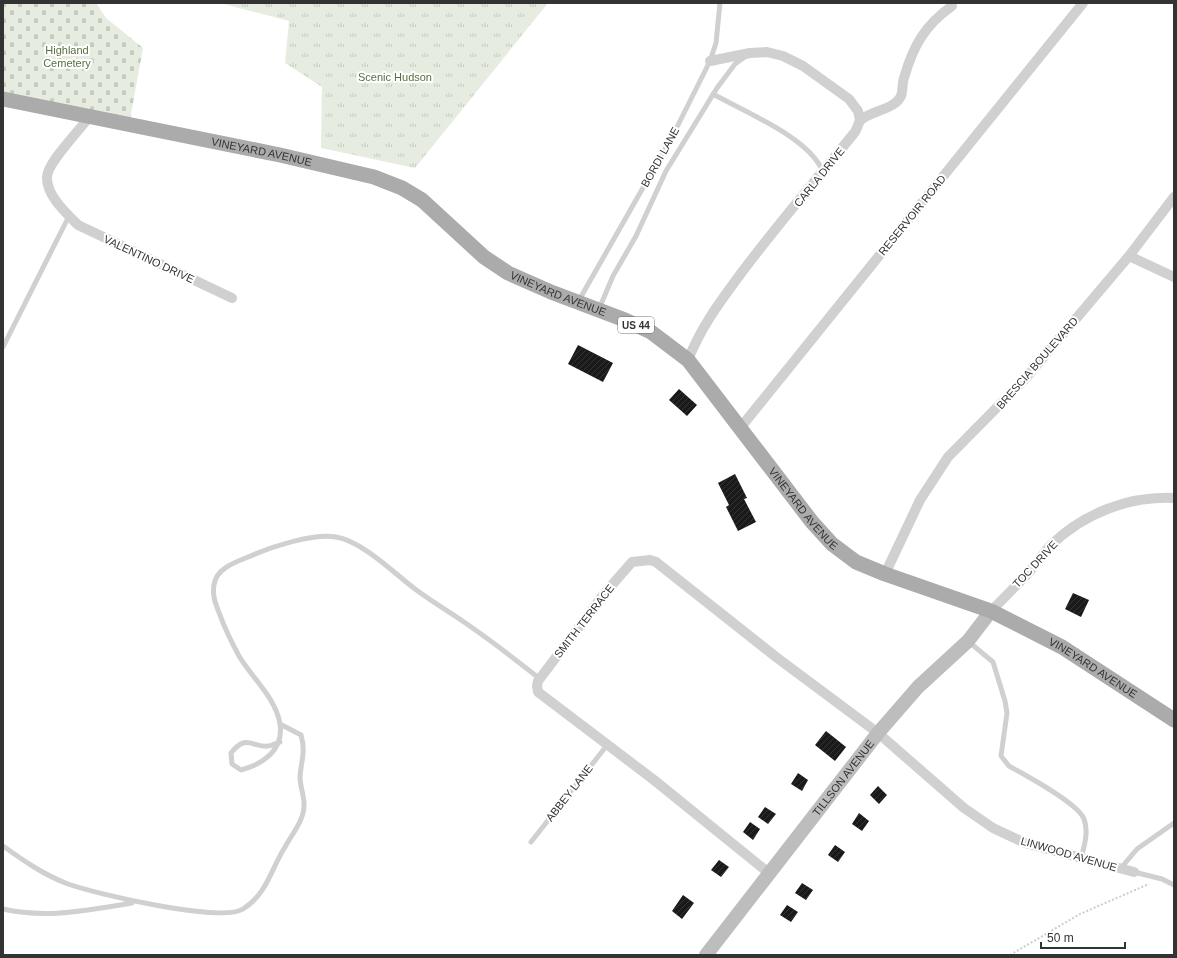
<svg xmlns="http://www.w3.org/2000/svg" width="1177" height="958" font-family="Helvetica,sans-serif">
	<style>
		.cemetery { fill: url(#cemetery-stones) }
		.park { fill: url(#park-tufts) }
		.building { fill: url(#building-hatch) }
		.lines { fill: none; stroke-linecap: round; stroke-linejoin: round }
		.path { stroke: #cdcdcd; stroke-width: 2; stroke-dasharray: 2 2; stroke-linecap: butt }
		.lane { stroke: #d0d0d0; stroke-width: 5 }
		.street { stroke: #d0d0d0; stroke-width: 10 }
		.secondary { stroke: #bdbdbd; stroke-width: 14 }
		.primary { stroke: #ababab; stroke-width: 15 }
		.labels { text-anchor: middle; stroke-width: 4; stroke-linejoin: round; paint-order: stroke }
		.shield { fill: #fff; stroke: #707070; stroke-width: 1 }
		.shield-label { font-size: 10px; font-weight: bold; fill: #333 }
		.park-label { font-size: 11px; fill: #56703f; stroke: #fff }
		.street-label { font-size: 11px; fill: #333; stroke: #fff }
	</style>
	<defs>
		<pattern id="cemetery-stones" width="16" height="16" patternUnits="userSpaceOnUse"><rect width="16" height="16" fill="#e6ecdf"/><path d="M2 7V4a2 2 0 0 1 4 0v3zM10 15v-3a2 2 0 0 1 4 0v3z" fill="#c6cbc0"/></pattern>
		<pattern id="park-tufts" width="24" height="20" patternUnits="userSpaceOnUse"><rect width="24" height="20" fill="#e6ecdf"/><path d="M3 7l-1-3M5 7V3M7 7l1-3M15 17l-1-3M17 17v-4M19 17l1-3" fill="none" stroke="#c6cbc0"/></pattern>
		<pattern id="building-hatch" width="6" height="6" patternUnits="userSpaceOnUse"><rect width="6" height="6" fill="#1a1a1a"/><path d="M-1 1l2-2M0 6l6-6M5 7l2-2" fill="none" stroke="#333"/></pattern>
	</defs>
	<rect width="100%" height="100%" fill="#fff"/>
	<path class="cemetery" d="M 3,3 L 96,3 L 106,18 L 143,48 L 129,125 L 3,99 Z"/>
	<path class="park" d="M 220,3 L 548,3 L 415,168 L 321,148 L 322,87 L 285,63 L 289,21 Z"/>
	<path class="building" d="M 578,345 L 613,363 L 603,382 L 568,364 Z
		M 679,389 L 697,405 L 687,416 L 669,400 Z
		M 735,474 L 747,498 L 744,499 L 756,522 L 738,531 L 726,507 L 729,505 L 718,483 Z
		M 1073,593 L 1089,600 L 1081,617 L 1065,609 Z
		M 826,731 L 846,747 L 835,761 L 815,745 Z
		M 798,773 L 808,780 L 802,791 L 791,784 Z
		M 878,786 L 887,795 L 879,804 L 870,795 Z
		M 765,807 L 776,814 L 768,824 L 758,817 Z
		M 859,813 L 869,821 L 862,831 L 852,824 Z
		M 750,822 L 760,829 L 753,840 L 743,832 Z
		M 835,845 L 845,852 L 838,862 L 828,855 Z
		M 719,860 L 729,867 L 721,877 L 711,870 Z
		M 802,883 L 813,890 L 806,900 L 795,893 Z
		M 683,895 L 694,903 L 682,919 L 672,911 Z
		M 787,905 L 798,912 L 791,922 L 780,915 Z"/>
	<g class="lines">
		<path class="path" d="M 1010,955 L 1080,914 L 1149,884"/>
		<path class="lane" d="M 713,94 C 745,112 810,138 823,172
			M 578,302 L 673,135 L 710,61 L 716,43 L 720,3
			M 599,309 L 613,276 L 636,236 L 666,171 L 717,88 L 735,64 L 746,56
			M 3,347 L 69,216
			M 969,642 L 993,662 L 1005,701 L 1007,713 L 1001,756 L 1009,766 C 1025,775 1078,803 1084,819 C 1089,832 1084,846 1081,859
			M 280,742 C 276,743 271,746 268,746 C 252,748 247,733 231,753 L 232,764 L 241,770 C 263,764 284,750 280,724 C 276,698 252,678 239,656 C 232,643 225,629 220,615 C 216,605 212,596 214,585 C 216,567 239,561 253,555 C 274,546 314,533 336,537 C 362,541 395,574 415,589 C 431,601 448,611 464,622 C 490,640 515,659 540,679
			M 531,842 L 608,744
			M 3,846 C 24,861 44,875 68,884 C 96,894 221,923 243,909 C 267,894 271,869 285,847 C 292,834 305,819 304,804 C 304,795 300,786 300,777 C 301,761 306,752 301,735 L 280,724
			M 1121,868 L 1137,849 L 1174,823
			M 1134,872 L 1162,879 L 1174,885
			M 3,909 C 47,919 88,910 132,903"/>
		<path class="street" d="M 710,61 L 750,53 L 767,52 L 783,56 L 803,66 L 849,99 L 858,111 L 860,120
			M 89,117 C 80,130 47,163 47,177 C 46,195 66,213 78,225 L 232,298
			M 1129,256 L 1174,277
			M 688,360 C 702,325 720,302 742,272 C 778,224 817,179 855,132 C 857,129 858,124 860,121 C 868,111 895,110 901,96 C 903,91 902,83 904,78 C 913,46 925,25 952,6
			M 741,427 L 1083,3
			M 885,574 L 920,500 L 948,457 L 1025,379 L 1129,256 L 1174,197
			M 991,611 C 1004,598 1017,585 1030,571 C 1037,563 1043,553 1051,545 C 1084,513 1129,496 1174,498
			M 770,874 L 654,780 L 538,692 L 537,686 L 538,681 L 604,594 L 632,562 L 650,560 L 656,562 L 776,657 L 878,733 L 964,808 L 993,828 L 1025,843 L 1134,872"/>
		<path class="secondary" id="s1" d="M 706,955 L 878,733 L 918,687 L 968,641 L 991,611"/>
		<path class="primary" id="s2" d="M 3,99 L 280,155 L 374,177 L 402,188 L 422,200 L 484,257 L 508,273 L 551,292 L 625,320 L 651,332 L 688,360 L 812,522 L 832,544 L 856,562 L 885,574 L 991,611 L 1062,647 L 1174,720"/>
	</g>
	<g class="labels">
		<rect class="shield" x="618" y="317" width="36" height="16" rx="3"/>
		<g class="shield-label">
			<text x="636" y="329">US 44</text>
		</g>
		<g class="park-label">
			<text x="67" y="54">Highland<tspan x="67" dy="13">Cemetery</tspan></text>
			<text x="395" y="81">Scenic Hudson</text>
		</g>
		<g class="street-label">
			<text dy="4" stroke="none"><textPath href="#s2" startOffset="264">VINEYARD AVENUE</textPath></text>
			<text transform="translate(660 157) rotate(-61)" y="4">BORDI LANE</text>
			<text transform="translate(819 177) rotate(-51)" y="4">CARLA DRIVE</text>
			<text transform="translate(912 215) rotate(-51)" y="4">RESERVOIR ROAD</text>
			<text transform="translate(149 259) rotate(25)" y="4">VALENTINO DRIVE</text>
			<text dy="4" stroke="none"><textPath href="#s2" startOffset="600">VINEYARD AVENUE</textPath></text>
			<text transform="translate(1037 363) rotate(-49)" y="4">BRESCIA BOULEVARD</text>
			<text dy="4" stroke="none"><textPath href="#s2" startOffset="935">VINEYARD AVENUE</textPath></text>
			<text transform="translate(1035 564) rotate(-47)" y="4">TOC DRIVE</text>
			<text transform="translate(584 621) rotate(-52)" y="4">SMITH TERRACE</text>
			<text dy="4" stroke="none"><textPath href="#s2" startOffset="1271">VINEYARD AVENUE</textPath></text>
			<text dy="4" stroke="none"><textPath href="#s1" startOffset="224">TILLSON AVENUE</textPath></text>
			<text transform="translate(569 793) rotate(-52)" y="4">ABBEY LANE</text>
			<text transform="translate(1069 854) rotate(16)" y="4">LINWOOD AVENUE</text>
		</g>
	</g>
	<rect width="1177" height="958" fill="none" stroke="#333333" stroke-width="8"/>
	<path d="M1041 942v6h84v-6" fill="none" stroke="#333333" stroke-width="2"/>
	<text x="1047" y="942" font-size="12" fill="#333333" stroke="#ffffff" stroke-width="3" paint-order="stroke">50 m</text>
</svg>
